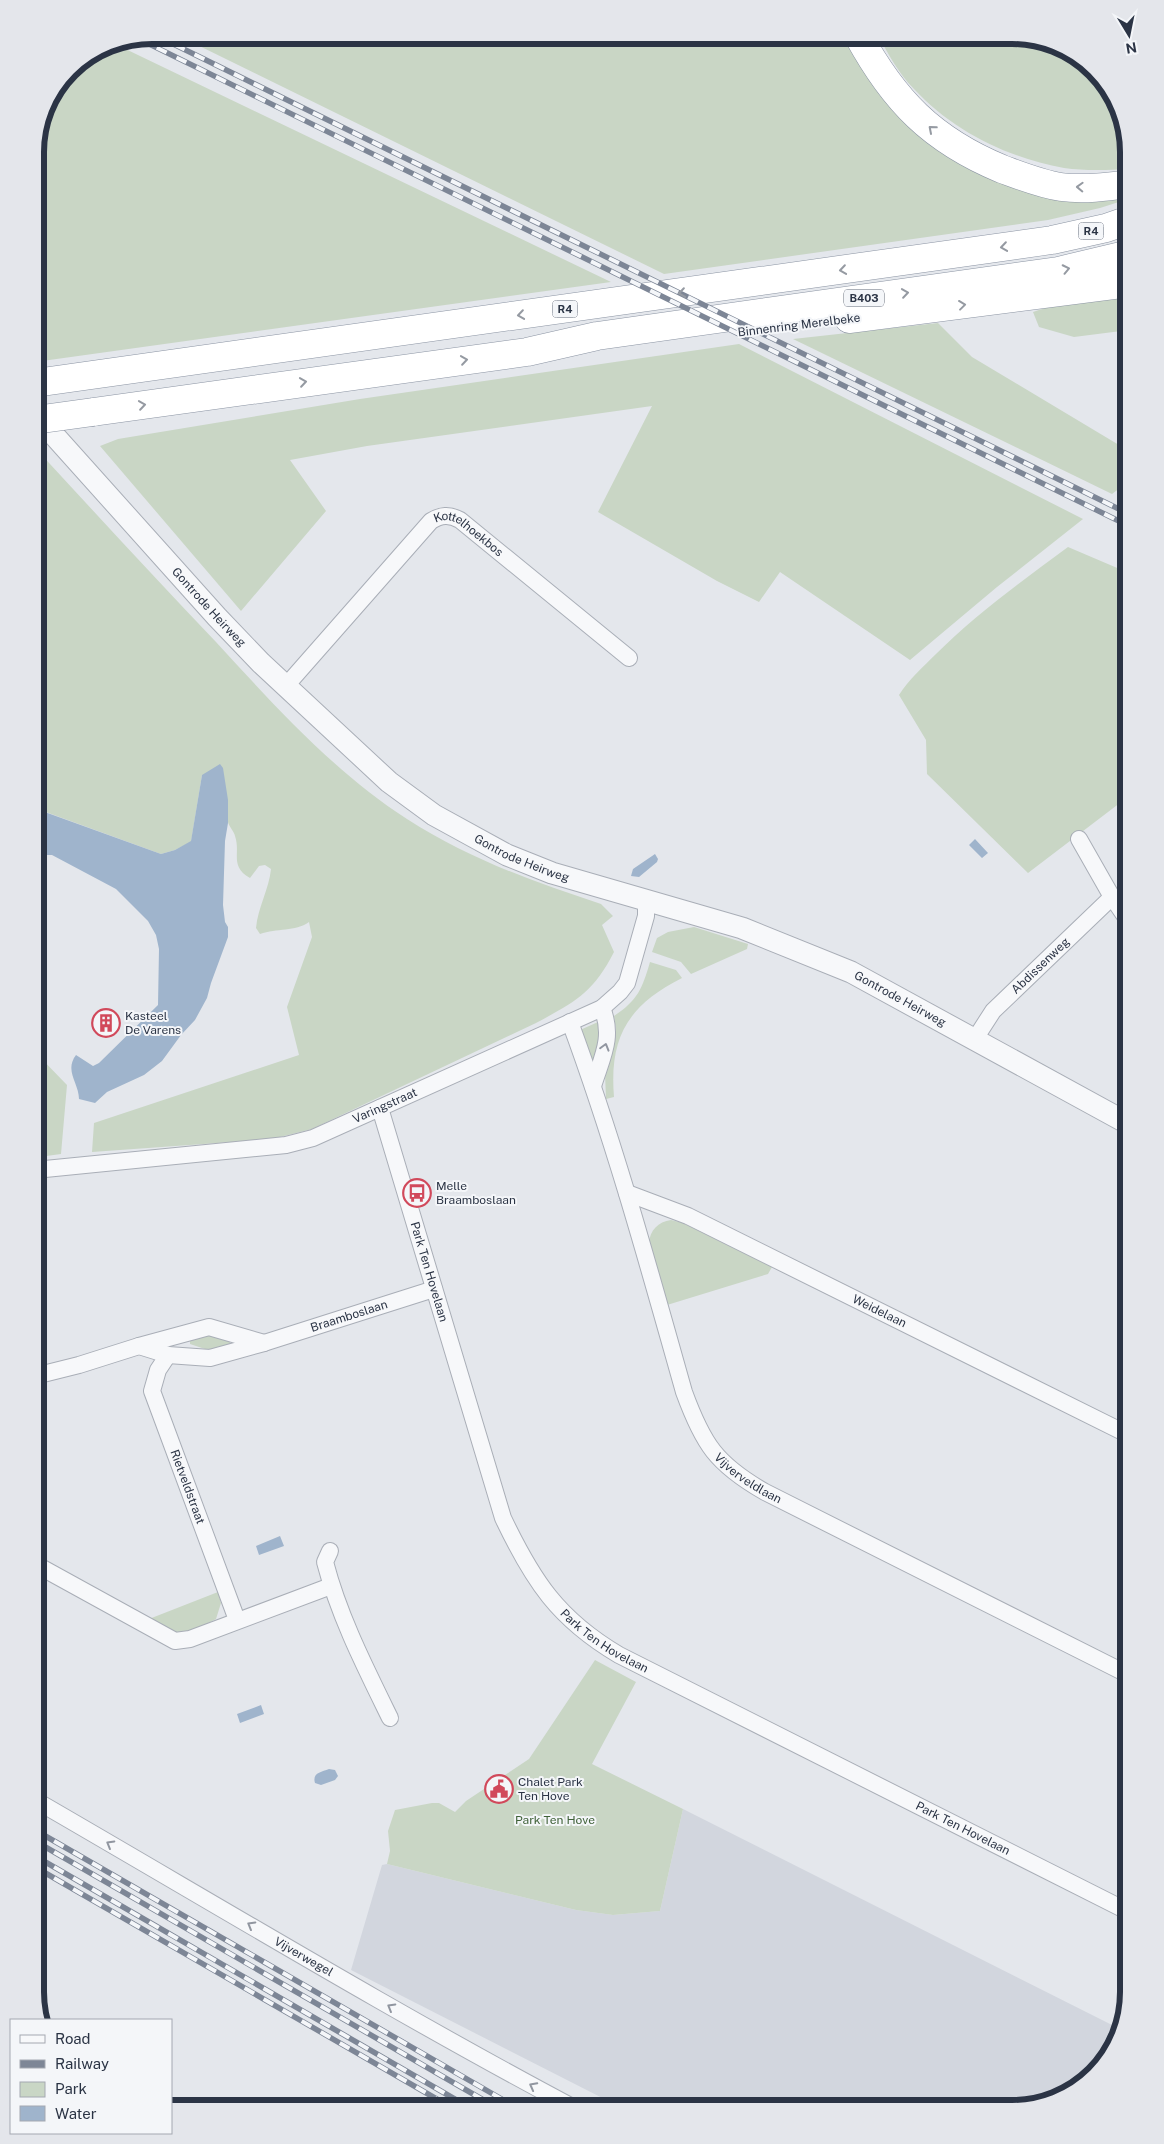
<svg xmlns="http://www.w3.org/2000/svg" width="1164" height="2144" font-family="'Public Sans',sans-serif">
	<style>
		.built { fill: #d2d6de }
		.green { fill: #c9d6c5 }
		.water { fill: #9fb4cc }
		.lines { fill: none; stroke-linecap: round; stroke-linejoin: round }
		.minor-casing { stroke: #a9aeb7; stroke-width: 18 }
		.tertiary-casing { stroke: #a9aeb7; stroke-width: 23 }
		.motorway-casing { stroke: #8b94a3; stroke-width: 29 }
		.minor { stroke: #f7f8fa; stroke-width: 16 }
		.tertiary { stroke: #f7f8fa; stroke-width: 21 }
		.motorway { stroke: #fff; stroke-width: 28 }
		.rail-casing { stroke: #7d8696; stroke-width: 5.5 }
		.rail { stroke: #f4f6f9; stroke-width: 4; stroke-dasharray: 11; stroke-linecap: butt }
		.motorway-bridge-casing { stroke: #8b94a3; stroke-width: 29; stroke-linecap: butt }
		.motorway-bridge { stroke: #fff; stroke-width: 28 }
		.oneway { stroke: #959aa2 }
		.oneway2 { stroke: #9196a0 }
		.labels { text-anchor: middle; stroke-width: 4; stroke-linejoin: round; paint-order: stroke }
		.shield { fill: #f4f6f9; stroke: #676e7b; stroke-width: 1 }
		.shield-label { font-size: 11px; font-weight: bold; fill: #2b3445 }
		.street-label { font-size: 12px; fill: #2b3445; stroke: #f4f6f9 }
		.poi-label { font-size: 12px; fill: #2b3445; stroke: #f4f6f9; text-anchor: start }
		.park-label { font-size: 12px; fill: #3f6138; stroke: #f4f6f9 }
		.rim { fill: none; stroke: #2b3445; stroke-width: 6 }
	</style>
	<rect width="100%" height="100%" fill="#e4e7ec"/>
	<path class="built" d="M 683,1809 L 1118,2028 L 1109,2058 L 1057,2100 L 1013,2109 L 624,2109 L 351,1970 L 382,1865 L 387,1864 L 576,1910 L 613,1915 L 660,1911 Z"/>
	<path class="green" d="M 177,35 L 850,35 L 930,139 L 1097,196 L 1125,200 L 1100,208 L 1048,220 L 664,274 Z
		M 878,35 L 1020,35 L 1078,55 L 1120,107 L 1129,151 L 1129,169 C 1108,170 1085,171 1064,168 C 1008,158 953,131 914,89 C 899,74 888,54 878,35 Z
		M 113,43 L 611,282 L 35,362 L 35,144 L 44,107 L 69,69 L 107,44 Z
		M 1129,296 L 1129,330 L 1074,337 L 1039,327 L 1033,312 L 1045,308 Z
		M 938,323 L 972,357 L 1129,451 L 1129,481 L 1112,494 L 793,339 Z
		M 739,344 L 1083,519 L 997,587 L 910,660 L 780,572 L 759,602 L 717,581 L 598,512 L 652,406 L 367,446 L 290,460 L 326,511 L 241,611 L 100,446 L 118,439 L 360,399 Z
		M 35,451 L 38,451 C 97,515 156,579 216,642 C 275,706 334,772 407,819 C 467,858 534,882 601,904 L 613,916 L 602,925 L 614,952 C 593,993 575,1002 536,1023 L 312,1129 L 272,1139 L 92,1152 L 94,1123 L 299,1055 L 287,1007 L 312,937 L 309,922 C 295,932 277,928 260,934 L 256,928 C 258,907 269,889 271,869 L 265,865 L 259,866 L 250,878 C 229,866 241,853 235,836 C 234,831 229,827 228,822 C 226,811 228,799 225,787 L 202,775 L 191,842 L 175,850 L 161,854 L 43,811 L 35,812 Z
		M 1068,547 L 1129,573 L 1129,796 L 1028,873 L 927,774 L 926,740 L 899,695 C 909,679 923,667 936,654 C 976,614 1022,581 1068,547 Z
		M 694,927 L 748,944 L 747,949 L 691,974 L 681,962 L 652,952 L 657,938 L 668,932 Z
		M 650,962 L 676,970 L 682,978 C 629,1005 609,1036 614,1097 L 606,1099 L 605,1073 L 616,1030 L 614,1016 C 638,1000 642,989 650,962 Z
		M 598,1022 L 601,1027 L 595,1070 L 580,1030 Z
		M 35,1052 L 67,1085 L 61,1154 L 39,1157 L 35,1150 Z
		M 671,1220 L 683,1223 L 772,1267 L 768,1274 L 667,1305 L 649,1243 C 650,1230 658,1222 671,1220 Z
		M 207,1334 L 230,1341 L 230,1344 L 211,1351 L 190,1344 L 190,1341 Z
		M 218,1592 L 221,1603 L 216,1619 L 193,1631 L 177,1634 L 149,1619 Z
		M 595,1660 L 636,1682 L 592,1764 L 683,1809 L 660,1911 L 613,1915 L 576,1910 L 387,1864 L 390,1851 L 388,1831 L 395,1810 L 432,1803 L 439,1803 L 455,1812 L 466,1801 L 529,1759 Z"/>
	<path class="water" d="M 220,764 L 223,768 L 228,800 L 228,823 L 225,841 L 223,905 L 225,922 L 228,927 L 228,937 L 211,983 L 207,998 L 195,1020 L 181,1035 L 162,1061 L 144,1075 L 107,1092 L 95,1103 L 79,1099 C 79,1083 64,1071 76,1055 L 93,1066 L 99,1063 L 158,1005 L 159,949 L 156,935 L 148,921 L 116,889 L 52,855 L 35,855 L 35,812 L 42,811 L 161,854 L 175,850 L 191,841 L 202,775 Z
		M 975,839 L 988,853 L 982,858 L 969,845 Z
		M 655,854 L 658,859 L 657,862 L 639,877 L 631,876 L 633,869 Z
		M 36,1447 L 45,1452 L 35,1470 L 35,1448 Z
		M 280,1536 L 284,1546 L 259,1555 L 256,1546 Z
		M 261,1705 L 264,1714 L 240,1723 L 237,1714 Z
		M 329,1769 L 335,1770 L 338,1776 L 335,1780 L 321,1785 L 315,1783 C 312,1773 321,1772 329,1769 Z"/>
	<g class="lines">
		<defs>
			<g id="minor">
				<path id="s1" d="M 285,687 L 431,521 C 441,515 449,514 460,520 L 629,658"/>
				<path d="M 1112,897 L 1129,922"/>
				<path id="s2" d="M 570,1022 C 615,1144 649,1268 684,1392 C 703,1444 716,1464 765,1492 L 1129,1675"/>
				<path id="s3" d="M 975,1039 L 993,1011 L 1112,897 L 1079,839"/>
				<path d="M 593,1086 C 602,1057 614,1037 602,1008"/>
				<path id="s4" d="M 380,1108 L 503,1518 C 533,1581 558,1619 619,1655 L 1129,1912"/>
				<path id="s5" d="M 35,1170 L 286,1145 L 313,1138 L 602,1008 L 620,992 L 627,983 L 646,916 L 646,901"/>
				<path id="s6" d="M 627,1193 L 688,1216 L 1129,1435"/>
				<path d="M 139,1346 L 209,1327 L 264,1343"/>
				<path id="s7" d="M 168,1355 L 158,1370 L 152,1391 L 237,1620"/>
				<path id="s8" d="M 35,1376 L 79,1365 L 139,1346 L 168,1355 L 210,1358 L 264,1343 L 434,1289"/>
				<path d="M 330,1551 L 325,1562 C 339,1616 365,1667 390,1718"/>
				<path d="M 35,1564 L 175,1641 L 190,1639 L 331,1586"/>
				<path id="s9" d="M 35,1800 C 215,1904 393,2012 576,2109"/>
			</g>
			<g id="tertiary">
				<path id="s10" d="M 35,414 L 217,617 L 261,663 L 389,782 L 434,815 L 507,855 L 552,873 L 742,928 L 851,972 L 1129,1124"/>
			</g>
			<path id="motorway" d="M 858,35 C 894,101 932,140 1002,169 C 1021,176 1041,184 1061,187 C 1083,190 1107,187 1129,184
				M 849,319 L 1129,283
				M 35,383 L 1052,240 L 1106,228 L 1129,220
				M 93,412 L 527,352 L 597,336 L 1058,271 L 1129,254"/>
		</defs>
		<use href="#minor" class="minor-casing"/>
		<use href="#tertiary" class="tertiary-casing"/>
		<use href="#motorway" class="motorway-casing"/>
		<use href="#minor" class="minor"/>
		<use href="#tertiary" class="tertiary"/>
		<use href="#motorway" class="motorway"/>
		<defs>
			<path id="rail" d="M 155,35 L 1129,514
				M 137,38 L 1129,526
				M 35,1830 L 519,2109
				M 35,1841 L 499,2109
				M 35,1856 L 472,2109
				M 35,1867 L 454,2109"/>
		</defs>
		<use href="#rail" class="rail-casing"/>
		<use href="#rail" class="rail"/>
		<defs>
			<path id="motorway-bridge" d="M 35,420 L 93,412"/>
		</defs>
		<use href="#motorway-bridge" class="motorway-bridge-casing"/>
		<use href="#motorway-bridge" class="motorway-bridge"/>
	</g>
	<defs><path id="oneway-chevron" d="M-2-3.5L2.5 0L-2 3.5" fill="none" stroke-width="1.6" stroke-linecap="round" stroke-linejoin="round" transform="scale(1.25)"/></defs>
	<g class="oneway">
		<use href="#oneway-chevron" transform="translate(932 129) rotate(-139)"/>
		<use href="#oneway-chevron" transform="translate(1080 187) rotate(-178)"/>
		<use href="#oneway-chevron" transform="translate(1004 247) rotate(172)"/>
		<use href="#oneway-chevron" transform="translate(1066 269) rotate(-12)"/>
		<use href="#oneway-chevron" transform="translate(843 270) rotate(172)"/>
		<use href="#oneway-chevron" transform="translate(682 293) rotate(172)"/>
		<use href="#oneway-chevron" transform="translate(905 293) rotate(-8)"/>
		<use href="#oneway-chevron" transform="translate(962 305) rotate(-7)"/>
		<use href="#oneway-chevron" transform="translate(521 315) rotate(172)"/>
		<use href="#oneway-chevron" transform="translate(464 360) rotate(-8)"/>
		<use href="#oneway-chevron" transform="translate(303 382) rotate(-8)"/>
		<use href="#oneway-chevron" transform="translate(142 405) rotate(-8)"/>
	</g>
	<g class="oneway2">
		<use href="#oneway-chevron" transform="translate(605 1047) rotate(-74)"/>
		<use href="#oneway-chevron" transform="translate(110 1844) rotate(-150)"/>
		<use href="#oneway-chevron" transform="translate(251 1925) rotate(-150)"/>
		<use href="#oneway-chevron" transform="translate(391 2007) rotate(-150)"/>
		<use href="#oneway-chevron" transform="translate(533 2086) rotate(-152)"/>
	</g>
	<defs>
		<symbol id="building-ring" viewBox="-11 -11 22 22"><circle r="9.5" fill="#f4f6f9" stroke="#d1495b" stroke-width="1.5"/><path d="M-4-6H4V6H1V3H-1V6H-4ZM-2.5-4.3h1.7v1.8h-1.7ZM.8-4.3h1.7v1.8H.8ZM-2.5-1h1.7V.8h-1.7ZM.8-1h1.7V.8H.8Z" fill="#d1495b"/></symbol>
		<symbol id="bus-ring" viewBox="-11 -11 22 22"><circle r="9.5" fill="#f4f6f9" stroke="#d1495b" stroke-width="1.5"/><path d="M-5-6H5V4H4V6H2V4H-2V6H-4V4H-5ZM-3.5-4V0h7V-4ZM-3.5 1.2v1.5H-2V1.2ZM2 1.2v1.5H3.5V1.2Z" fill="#d1495b"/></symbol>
		<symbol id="civic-ring" viewBox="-11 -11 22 22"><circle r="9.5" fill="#f4f6f9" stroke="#d1495b" stroke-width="1.5"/><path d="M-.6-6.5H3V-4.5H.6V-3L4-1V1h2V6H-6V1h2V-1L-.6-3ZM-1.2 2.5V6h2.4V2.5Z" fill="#d1495b"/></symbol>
	</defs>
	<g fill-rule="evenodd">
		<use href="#building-ring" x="90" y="1007" width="32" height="32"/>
		<use href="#bus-ring" x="401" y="1177" width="32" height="32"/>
		<use href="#civic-ring" x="483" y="1773" width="32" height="32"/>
	</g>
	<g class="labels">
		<g class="shield">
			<rect x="1078.5" y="222.5" width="25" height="17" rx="4"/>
			<rect x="844" y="289.5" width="40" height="17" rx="4"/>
			<rect x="552.5" y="300.5" width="25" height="17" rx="4"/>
		</g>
		<g class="shield-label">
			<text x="1091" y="235">R4</text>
			<text x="864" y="302">B403</text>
			<text x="565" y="313">R4</text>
		</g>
		<g class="street-label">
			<text transform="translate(799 325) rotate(-7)" y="4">Binnenring Merelbeke</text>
			<text dy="4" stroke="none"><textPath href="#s1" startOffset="265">Kottelhoekbos</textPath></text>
			<text dy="4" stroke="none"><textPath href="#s10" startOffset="260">Gontrode Heirweg</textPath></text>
			<text dy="4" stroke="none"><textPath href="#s10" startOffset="665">Gontrode Heirweg</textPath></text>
			<text dy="4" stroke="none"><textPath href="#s3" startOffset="99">Abdissenweg</textPath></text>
			<text dy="4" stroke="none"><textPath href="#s10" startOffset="1070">Gontrode Heirweg</textPath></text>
			<text dy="4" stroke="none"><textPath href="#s5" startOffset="359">Varingstraat</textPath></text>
			<text dy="4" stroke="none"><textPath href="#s4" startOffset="171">Park Ten Hovelaan</textPath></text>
			<text dy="4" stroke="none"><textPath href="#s6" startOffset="279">Weidelaan</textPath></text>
			<text dy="4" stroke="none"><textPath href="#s8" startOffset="326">Braamboslaan</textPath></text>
			<text dy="4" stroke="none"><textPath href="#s2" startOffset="498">Vijverveldlaan</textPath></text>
			<text dy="4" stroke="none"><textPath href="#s7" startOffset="142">Rietveldstraat</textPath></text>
			<text dy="4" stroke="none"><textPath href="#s4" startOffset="591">Park Ten Hovelaan</textPath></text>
			<text dy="4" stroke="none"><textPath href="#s4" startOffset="996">Park Ten Hovelaan</textPath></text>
			<text dy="4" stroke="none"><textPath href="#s9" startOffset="311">Vijverwegel</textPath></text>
		</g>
		<g class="poi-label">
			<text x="125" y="1020">Kasteel<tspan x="125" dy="14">De Varens</tspan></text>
			<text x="436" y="1190">Melle<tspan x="436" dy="14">Braamboslaan</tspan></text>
			<text x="518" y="1786">Chalet Park<tspan x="518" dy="14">Ten Hove</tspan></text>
		</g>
		<g class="park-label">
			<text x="555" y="1824">Park Ten Hove</text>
		</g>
	</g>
	<path d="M0 0H1164V2144H0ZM152 44H1012A108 108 0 0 1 1120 152V1992A108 108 0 0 1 1012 2100H152A108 108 0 0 1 44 1992V152A108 108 0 0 1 152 44Z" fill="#e4e6eb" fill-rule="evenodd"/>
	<path class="rim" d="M152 44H1012A108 108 0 0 1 1120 152V1992A108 108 0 0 1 1012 2100H152A108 108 0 0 1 44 1992V152A108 108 0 0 1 152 44Z"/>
	<rect x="10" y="2019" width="162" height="115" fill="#f4f6f9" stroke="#a4a8b1"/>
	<rect x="20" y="2035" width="25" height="8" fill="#f7f8fa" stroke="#a4a8b1"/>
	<text x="55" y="2044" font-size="15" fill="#2b3445">Road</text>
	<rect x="20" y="2060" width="25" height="8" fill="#7d8696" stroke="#a4a8b1"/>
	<text x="55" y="2069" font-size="15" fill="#2b3445">Railway</text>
	<rect x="20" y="2082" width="25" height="15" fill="#c9d6c5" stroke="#a4a8b1"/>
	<text x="55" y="2094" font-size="15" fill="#2b3445">Park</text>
	<rect x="20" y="2106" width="25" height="15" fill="#9fb4cc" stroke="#a4a8b1"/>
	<text x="55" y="2119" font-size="15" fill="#2b3445">Water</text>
	<g transform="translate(1129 35) rotate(170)" stroke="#f4f6f9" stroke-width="4" paint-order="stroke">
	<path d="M0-4L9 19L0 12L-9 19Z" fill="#2b3445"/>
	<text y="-8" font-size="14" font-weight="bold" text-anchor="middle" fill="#2b3445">N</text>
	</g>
</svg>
